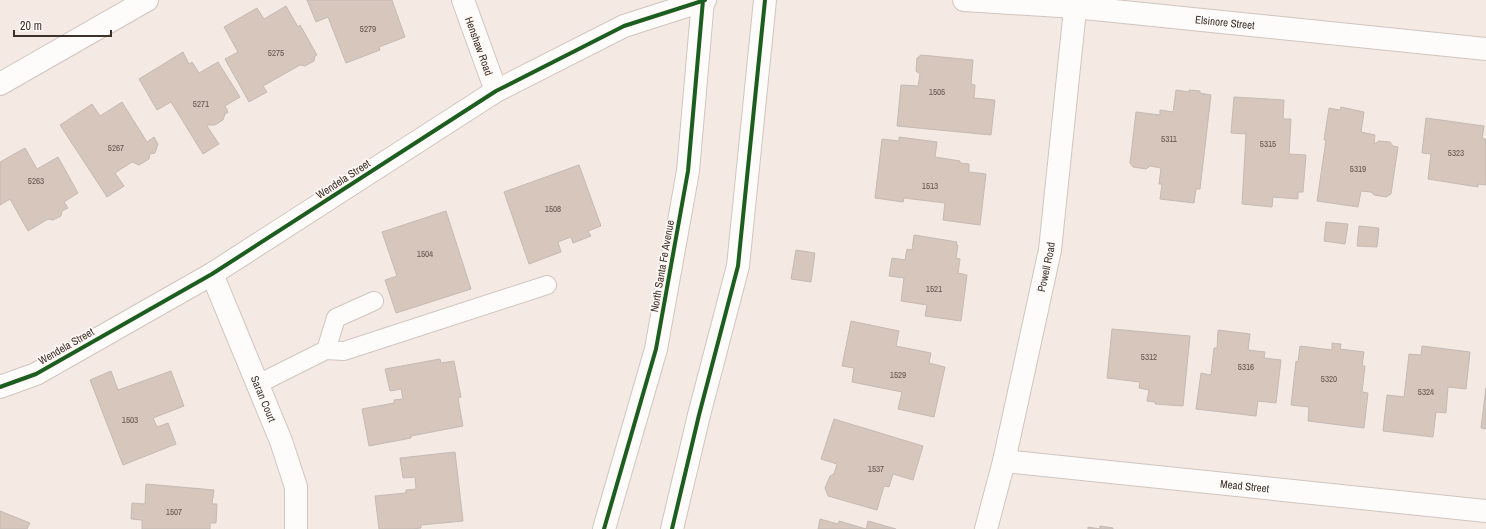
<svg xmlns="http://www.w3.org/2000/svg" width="1486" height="529" font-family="'Archivo Narrow',sans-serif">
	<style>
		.building { fill: #d6c6bc; stroke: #c5bab4 }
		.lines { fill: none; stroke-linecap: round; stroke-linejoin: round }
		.lane-casing { stroke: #d0c5bf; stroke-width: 20 }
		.street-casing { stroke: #d0c5bf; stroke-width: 24 }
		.secondary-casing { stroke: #d0c5bf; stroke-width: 24 }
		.primary-casing { stroke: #d0c5bf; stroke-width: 24 }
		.lane { stroke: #fdfcfb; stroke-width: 18 }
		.street { stroke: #fdfcfb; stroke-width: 22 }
		.secondary { stroke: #fdfcfb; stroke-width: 22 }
		.primary { stroke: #fdfcfb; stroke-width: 22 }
		.cycleway-casing { stroke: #fff8f4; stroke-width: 6 }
		.cycleway { stroke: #1b5e20; stroke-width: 4 }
		.labels { text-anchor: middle; stroke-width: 3.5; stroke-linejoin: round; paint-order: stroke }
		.number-label { font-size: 9px; fill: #64564e }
		.street-label { font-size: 11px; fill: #3e3129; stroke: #fff8f4 }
	</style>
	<rect width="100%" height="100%" fill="#f4e9e3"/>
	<path class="building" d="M 307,0 L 392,0 L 405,37 L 379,47 L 380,50 L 346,63 L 328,17 L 316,22 Z
		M 286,6 L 298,27 L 300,25 L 317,55 L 315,56 L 314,61 L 305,66 L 300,65 L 263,86 L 267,92 L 249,102 L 225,59 L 238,52 L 224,27 L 257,8 L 264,19 Z
		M 183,52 L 189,64 L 192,62 L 199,73 L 218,62 L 240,97 L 225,106 L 228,112 L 225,114 L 223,120 L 215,125 L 208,125 L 207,126 L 219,144 L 203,154 L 171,102 L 157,110 L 139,79 Z
		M 921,55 L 973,60 L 971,84 L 975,85 L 974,98 L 995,100 L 991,135 L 897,126 L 901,85 L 918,86 L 920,74 L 916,71 L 917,58 Z
		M 1176,90 L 1189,92 L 1189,90 L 1200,91 L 1200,93 L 1211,95 L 1200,189 L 1196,189 L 1194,203 L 1160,199 L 1162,184 L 1159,184 L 1161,168 L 1150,166 L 1146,169 L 1133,167 L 1130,163 L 1136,112 L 1160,115 L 1160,110 L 1173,112 Z
		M 1234,97 L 1284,100 L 1283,119 L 1291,119 L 1289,154 L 1306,155 L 1303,192 L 1298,192 L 1298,199 L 1273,197 L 1272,207 L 1242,204 L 1246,134 L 1231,133 Z
		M 122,102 L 147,142 L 154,137 L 158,144 L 155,153 L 150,154 L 149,159 L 139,165 L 132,162 L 115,173 L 124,186 L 107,197 L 60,125 L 92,104 L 100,116 Z
		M 1341,107 L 1364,112 L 1361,132 L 1375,135 L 1374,144 L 1379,141 L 1390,142 L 1393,146 L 1398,147 L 1391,194 L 1386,197 L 1374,195 L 1371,192 L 1361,191 L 1358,207 L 1317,201 L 1326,140 L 1324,140 L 1329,108 L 1340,110 Z
		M 1426,118 L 1484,126 L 1482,139 L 1486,139 L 1486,185 L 1478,184 L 1478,187 L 1428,179 L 1431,154 L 1422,153 Z
		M 899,137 L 937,142 L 935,157 L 960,161 L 960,163 L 969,164 L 969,172 L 986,174 L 980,225 L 943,220 L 945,203 L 904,198 L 903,202 L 875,198 L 882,139 L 899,141 Z
		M 25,148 L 37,169 L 58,157 L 78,193 L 64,202 L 68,208 L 62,211 L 61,216 L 53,220 L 48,219 L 28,231 L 10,199 L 0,205 L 0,162 Z
		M 579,165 L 601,226 L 588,231 L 591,236 L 573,243 L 571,237 L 558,242 L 561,252 L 529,264 L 504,192 Z
		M 446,211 L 471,289 L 396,313 L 385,280 L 397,276 L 382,232 Z
		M 1326,222 L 1348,224 L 1345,244 L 1324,241 Z
		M 1359,226 L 1379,228 L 1377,247 L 1357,246 Z
		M 914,235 L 957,242 L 956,245 L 958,245 L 956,258 L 960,259 L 958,273 L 967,275 L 961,321 L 925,316 L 927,305 L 901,301 L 904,278 L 889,276 L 892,258 L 905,260 L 907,249 L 912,250 Z
		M 796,250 L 815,253 L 811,282 L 791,279 Z
		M 851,321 L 899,331 L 896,346 L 931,353 L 929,363 L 945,367 L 934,417 L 898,409 L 902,392 L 852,382 L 854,368 L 842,366 Z
		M 1112,329 L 1190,336 L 1183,406 L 1155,404 L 1155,402 L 1147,401 L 1149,390 L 1139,388 L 1140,382 L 1107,378 Z
		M 1218,330 L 1250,334 L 1248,350 L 1265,352 L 1264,358 L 1281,360 L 1276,403 L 1258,401 L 1256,416 L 1196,409 L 1201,373 L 1211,375 L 1214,348 L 1217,348 Z
		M 1332,343 L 1341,344 L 1340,349 L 1364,352 L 1362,366 L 1365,366 L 1362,392 L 1368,393 L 1364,428 L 1308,421 L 1309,407 L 1291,405 L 1296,361 L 1298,362 L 1300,346 L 1332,350 Z
		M 1422,346 L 1470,352 L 1466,389 L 1448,387 L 1446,413 L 1436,412 L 1433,437 L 1383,431 L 1387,395 L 1404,397 L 1409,354 L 1421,355 Z
		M 440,359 L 441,363 L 454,361 L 461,397 L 458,398 L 463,426 L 411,436 L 411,438 L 369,446 L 362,409 L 394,403 L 394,400 L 403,399 L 401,389 L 390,391 L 385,369 Z
		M 111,371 L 118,390 L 171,371 L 184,406 L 153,418 L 157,427 L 168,423 L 176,444 L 123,465 L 90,380 Z
		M 1486,388 L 1486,429 L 1481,428 Z
		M 834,419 L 923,446 L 913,480 L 893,474 L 889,487 L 884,486 L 877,510 L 828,496 L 825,488 L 830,476 L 834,474 L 837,464 L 821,459 Z
		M 455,452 L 463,521 L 421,525 L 421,528 L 412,529 L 379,529 L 375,496 L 406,493 L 406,490 L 416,489 L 415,477 L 403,478 L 400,458 Z
		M 146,484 L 214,490 L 212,504 L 217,504 L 216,523 L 210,523 L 210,529 L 142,529 L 142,520 L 131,519 L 132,503 L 145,504 Z
		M 0,511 L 30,523 L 27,529 L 0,529 Z
		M 820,519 L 838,524 L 839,521 L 866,529 L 868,521 L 896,529 L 818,529 Z
		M 1100,526 L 1113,528 L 1113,529 L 1088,529 L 1088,527 L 1100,529 Z"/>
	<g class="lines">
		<defs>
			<path id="lane" d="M 326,350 L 336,318 L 374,301
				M 258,384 L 326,350 L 344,351 L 547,285"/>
			<g id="street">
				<path id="s1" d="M 964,0 L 1075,7 L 1486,49"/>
				<path d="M 0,84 L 147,0"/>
				<path id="s2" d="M 212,274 L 281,441 L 296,487 L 296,529"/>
				<path d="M 0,387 L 36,374 L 212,274 L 496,91 L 463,0"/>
				<path id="s3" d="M 1004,461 L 1486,511"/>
				<path id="s4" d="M 986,529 L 1004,461 L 1050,250 L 1076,0"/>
			</g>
			<path id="secondary" d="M 496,91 L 624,26 L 705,0"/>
			<path id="primary" d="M 604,529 L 656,349 L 688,171 L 703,0
				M 672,529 L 699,415 L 738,266 L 765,0"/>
		</defs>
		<use href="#lane" class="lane-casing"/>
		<use href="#street" class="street-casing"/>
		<use href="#secondary" class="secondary-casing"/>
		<use href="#primary" class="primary-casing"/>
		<use href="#lane" class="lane"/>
		<use href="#street" class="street"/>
		<use href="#secondary" class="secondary"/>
		<use href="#primary" class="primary"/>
		<defs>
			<path id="cycleway" d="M 0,387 L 36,374 L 212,274 L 496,91 L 624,26 L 705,0
				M 604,529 L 656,349 L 688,171 L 703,0
				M 672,529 L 699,415 L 738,266 L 765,0"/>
		</defs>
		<use href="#cycleway" class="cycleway-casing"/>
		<use href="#cycleway" class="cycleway"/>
	</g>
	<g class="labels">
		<g class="number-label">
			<text x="368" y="32">5279</text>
			<text x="276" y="56">5275</text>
			<text x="937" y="95">1505</text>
			<text x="201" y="107">5271</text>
			<text x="1169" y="142">5311</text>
			<text x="1268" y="147">5315</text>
			<text x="116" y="151">5267</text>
			<text x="1456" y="156">5323</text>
			<text x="1358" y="172">5319</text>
			<text x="36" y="184">5263</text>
			<text x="930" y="189">1513</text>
			<text x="553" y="212">1508</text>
			<text x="425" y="257">1504</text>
			<text x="934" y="292">1521</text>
			<text x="1149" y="360">5312</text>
			<text x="1246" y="370">5316</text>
			<text x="898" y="378">1529</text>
			<text x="1329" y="382">5320</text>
			<text x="1426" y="395">5324</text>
			<text x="130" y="423">1503</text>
			<text x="876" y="472">1537</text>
			<text x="174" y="515">1507</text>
		</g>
		<g class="street-label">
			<text dy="4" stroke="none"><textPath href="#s1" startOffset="262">Elsinore Street</textPath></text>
			<text transform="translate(479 46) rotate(70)" y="4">Henshaw Road</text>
			<text transform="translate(343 179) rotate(-33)" y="4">Wendela Street</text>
			<text transform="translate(662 266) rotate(-80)" y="4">North Santa Fe Avenue</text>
			<text dy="4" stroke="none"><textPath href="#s4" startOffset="269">Powell Road</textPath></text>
			<text transform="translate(66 346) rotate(-30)" y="4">Wendela Street</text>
			<text dy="4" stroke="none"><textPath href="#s2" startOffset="135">Saran Court</textPath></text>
			<text dy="4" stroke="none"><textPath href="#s3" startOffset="242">Mead Street</textPath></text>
		</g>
	</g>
	<path d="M14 30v6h97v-6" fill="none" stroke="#3e3129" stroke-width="2"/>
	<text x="20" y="30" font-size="12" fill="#3e3129" stroke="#fff8f4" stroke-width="3" paint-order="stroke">20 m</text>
</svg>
